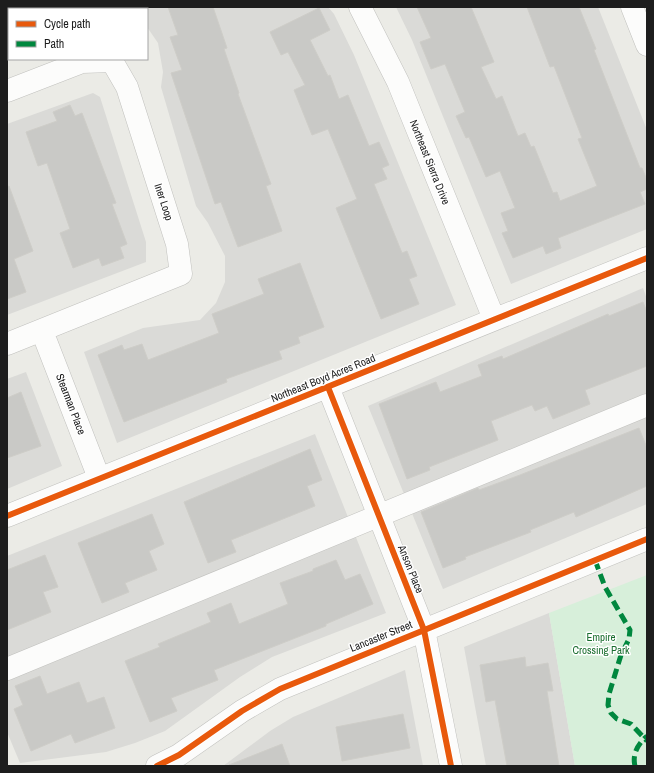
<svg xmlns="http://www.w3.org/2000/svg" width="654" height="773" font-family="'Archivo Narrow',sans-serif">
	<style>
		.residential { fill: #dadad7 }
		.park { fill: #d7efda }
		.building { fill: #c9c9c6; stroke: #cecdc8 }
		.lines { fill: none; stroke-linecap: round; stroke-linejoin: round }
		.minor-casing { stroke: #c1c1be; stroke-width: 23 }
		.minor { stroke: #fcfcfb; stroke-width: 22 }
		.quiet { stroke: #00873e; stroke-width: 5; stroke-dasharray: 10 5; stroke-linecap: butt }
		.cycleway-casing { stroke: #fff; stroke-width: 8 }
		.cycleway { stroke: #e8590c; stroke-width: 6 }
		.labels { text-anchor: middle; stroke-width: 3; stroke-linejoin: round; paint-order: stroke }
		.street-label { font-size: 11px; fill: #1d1d1d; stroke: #fff }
		.park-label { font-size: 11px; fill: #196d2e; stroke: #fff }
	</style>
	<rect width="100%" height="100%" fill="#ebebe6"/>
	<path class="residential" d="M 7,7 L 328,7 L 334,14 L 354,55 L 456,305 L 117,443 L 84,352 L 143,328 L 200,320 L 216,303 L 225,282 L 225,256 L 208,223 L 196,206 L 161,87 L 163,72 L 158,43 L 147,27 L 147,9 L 9,9 L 9,59 L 11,59 L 7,60 Z
		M 396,7 L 598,7 L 647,130 L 647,229 L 511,284 L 412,40 Z
		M 93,93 L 100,97 L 146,242 L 146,262 L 7,315 L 7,124 Z
		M 643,288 L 647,299 L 647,504 L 443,589 L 368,406 Z
		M 26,372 L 62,466 L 7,489 L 7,379 Z
		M 315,434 L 386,613 L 272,657 L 240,677 L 165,731 L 135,743 L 106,752 L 20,763 L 7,732 L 7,556 Z
		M 549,613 L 575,766 L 486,766 L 464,647 Z
		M 405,670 L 423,766 L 223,766 L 270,731 L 293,717 Z"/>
	<path class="park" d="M 647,575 L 647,766 L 575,766 L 549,613 Z"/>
	<path class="building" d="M 168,7 L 213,7 L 227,48 L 224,49 L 239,93 L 238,94 L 271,184 L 266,186 L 282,231 L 238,247 L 221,202 L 215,204 L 171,73 L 182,70 L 170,37 L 178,35 Z
		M 417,7 L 471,7 L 494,62 L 481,67 L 496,99 L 502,96 L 518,136 L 525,133 L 531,147 L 534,146 L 553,193 L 557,192 L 560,201 L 597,186 L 578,139 L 582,138 L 554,66 L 550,67 L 527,7 L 579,7 L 596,49 L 594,50 L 622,122 L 640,168 L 642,168 L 647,180 L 647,189 L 640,192 L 645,204 L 558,238 L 561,248 L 546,254 L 543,246 L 513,258 L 502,233 L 508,231 L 501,213 L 515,208 L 500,171 L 486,177 L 469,137 L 466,138 L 456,116 L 465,112 L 445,64 L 431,69 L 420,42 L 431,38 Z
		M 319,8 L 330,30 L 310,40 L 328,76 L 330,75 L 339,99 L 348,95 L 369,146 L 379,142 L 389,165 L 382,168 L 387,179 L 374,184 L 402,253 L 407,251 L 417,276 L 409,279 L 419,304 L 381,319 L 336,208 L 357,199 L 328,129 L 312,135 L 294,90 L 305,85 L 288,52 L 281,55 L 270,32 Z
		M 70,105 L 75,116 L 82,113 L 116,203 L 112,204 L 127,244 L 120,247 L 124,258 L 102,266 L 99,258 L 73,268 L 60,233 L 70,229 L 47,163 L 38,166 L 26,132 L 57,121 L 53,112 Z
		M 9,186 L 33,251 L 14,259 L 26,292 L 7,299 L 7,187 Z
		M 300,263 L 324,327 L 298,337 L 300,343 L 279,351 L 282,359 L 226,379 L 227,382 L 124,422 L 98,355 L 122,345 L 124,350 L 142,344 L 148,360 L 219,333 L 212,314 L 264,294 L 258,279 Z
		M 643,302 L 647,312 L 647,366 L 585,390 L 590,404 L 553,419 L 547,406 L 535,411 L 532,405 L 491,421 L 498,440 L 429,467 L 430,470 L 407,479 L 379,404 L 436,382 L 440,392 L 482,376 L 478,365 L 502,356 L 503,359 L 608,314 L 609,316 Z
		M 21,392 L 41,446 L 7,458 L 7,398 Z
		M 639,428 L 647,448 L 647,486 L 576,517 L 574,512 L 530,530 L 531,532 L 465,557 L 466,559 L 443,568 L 421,512 L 478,488 L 479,490 L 520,475 Z
		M 310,449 L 322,480 L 307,486 L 315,506 L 231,540 L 236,552 L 208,563 L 184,502 Z
		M 152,514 L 164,544 L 149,551 L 157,570 L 125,583 L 129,592 L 102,603 L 78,543 Z
		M 45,555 L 58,587 L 43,592 L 51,612 L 7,630 L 7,570 Z
		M 336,560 L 345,580 L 360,574 L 373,604 L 326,624 L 326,626 L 214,670 L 218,680 L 171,698 L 177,711 L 150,722 L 125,661 L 160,647 L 158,644 L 211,622 L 207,613 L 231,603 L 239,624 L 288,604 L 280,583 L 313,571 L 313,569 Z
		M 525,657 L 526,667 L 548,663 L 553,691 L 547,691 L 559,766 L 507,766 L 495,700 L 486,702 L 480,665 Z
		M 40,676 L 47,694 L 79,682 L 87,703 L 104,697 L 115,728 L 75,743 L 71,734 L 31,751 L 14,709 L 23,705 L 15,686 Z
		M 403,714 L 410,748 L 342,761 L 336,727 Z
		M 282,744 L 290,766 L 230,766 L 229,765 Z"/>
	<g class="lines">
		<defs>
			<path id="minor" d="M 360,7 L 398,82 L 494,319
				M 632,7 L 647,45
				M 7,91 L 82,62 L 112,61 L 127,87 L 177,244 L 181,274 L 7,344
				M 42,331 L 99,478
				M 328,387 L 424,630 L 451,766
				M 7,516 L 647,258
				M 7,669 L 647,405
				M 157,766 L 179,755 L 242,711 L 280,689 L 647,539"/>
		</defs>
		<use href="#minor" class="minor-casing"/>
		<use href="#minor" class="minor"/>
		<path class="quiet" d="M 595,560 L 605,587 L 630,630 L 629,639 L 621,655 L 609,694 L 608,705 L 611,713 L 617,719 L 631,724 L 647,741
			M 635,766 C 632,754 638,744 647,736"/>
		<defs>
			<path id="cycleway" d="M 328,387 L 424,630 L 451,766
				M 7,516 L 647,258
				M 157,766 L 179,755 L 242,711 L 280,689 L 647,539"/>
		</defs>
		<use href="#cycleway" class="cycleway-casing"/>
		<use href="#cycleway" class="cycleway"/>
	</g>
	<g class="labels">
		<g class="street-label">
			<text transform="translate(430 162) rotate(68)" y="4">Northeast Sierra Drive</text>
			<text transform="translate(164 202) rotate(72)" y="4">Iner Loop</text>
			<text transform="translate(323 378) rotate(-22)" y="4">Northeast Boyd Acres Road</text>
			<text transform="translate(71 404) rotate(69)" y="4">Stearman Place</text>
			<text transform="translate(411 569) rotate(68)" y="4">Anson Place</text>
			<text transform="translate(381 636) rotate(-22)" y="4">Lancaster Street</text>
		</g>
		<g class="park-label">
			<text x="601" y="641">Empire<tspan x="601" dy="13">Crossing Park</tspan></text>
		</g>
	</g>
	<rect width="654" height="773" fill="none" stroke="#1d1d1d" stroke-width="16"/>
	<rect x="8" y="8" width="140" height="52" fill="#ffffff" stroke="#a5a5a5"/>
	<rect x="16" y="21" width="20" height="6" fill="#e8590c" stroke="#a5a5a5"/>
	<text x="44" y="28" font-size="12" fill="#1d1d1d">Cycle path</text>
	<rect x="16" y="41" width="20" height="6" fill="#00873e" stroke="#a5a5a5"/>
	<text x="44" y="48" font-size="12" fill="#1d1d1d">Path</text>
</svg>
